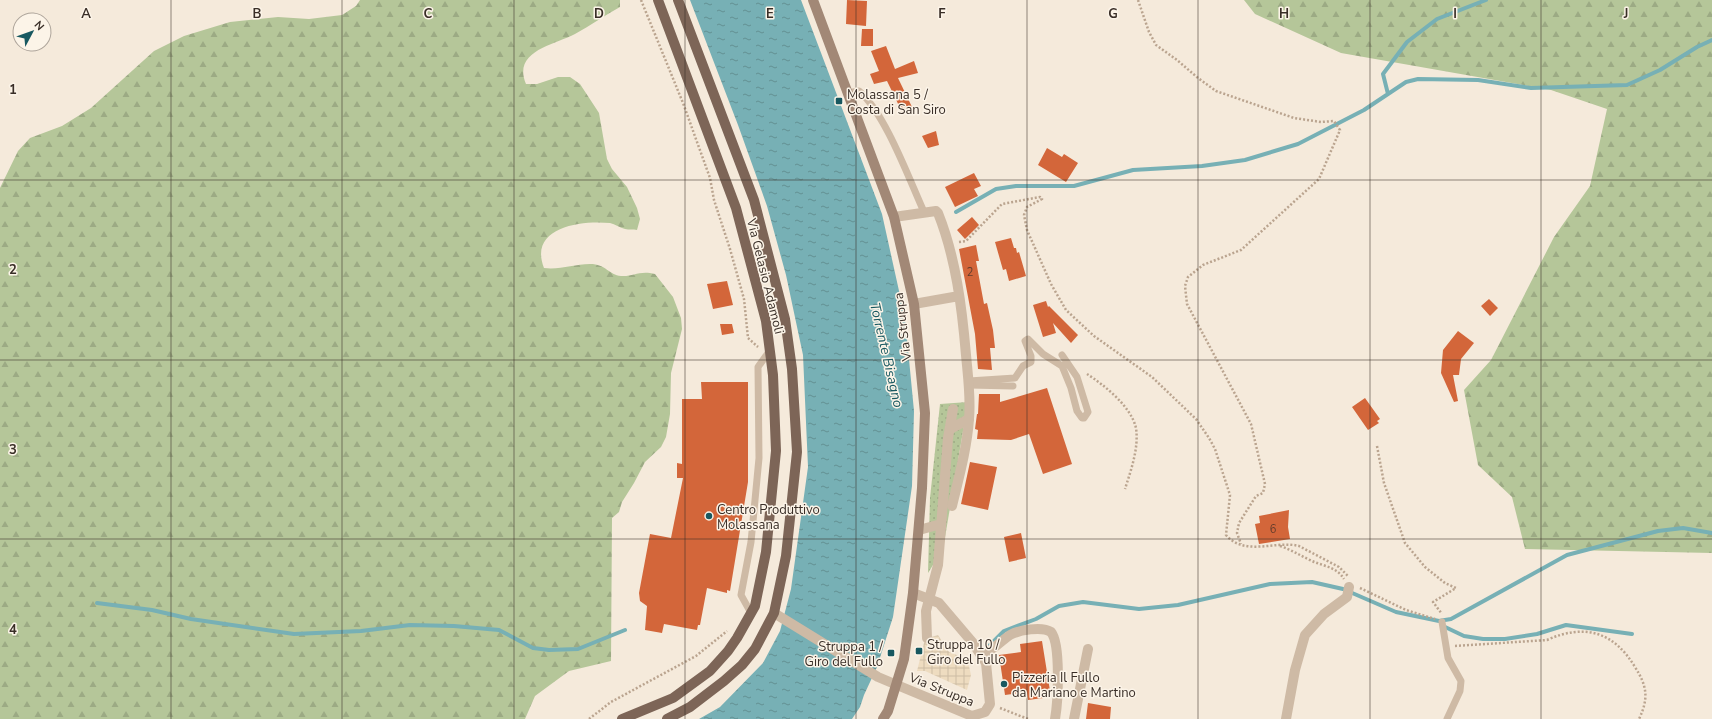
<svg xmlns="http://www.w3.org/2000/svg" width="1712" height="719" font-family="'Nunito Sans',sans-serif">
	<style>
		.forest { fill: url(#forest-firs) }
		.garden { fill: url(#garden-dots) }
		.plaza { fill: url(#plaza-grid) }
		.water { fill: url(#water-ripples) }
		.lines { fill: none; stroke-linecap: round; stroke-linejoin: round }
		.stream { stroke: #77b0b5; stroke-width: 4 }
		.building { fill: #d3663a }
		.path { stroke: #baa48f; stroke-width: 2.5; stroke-dasharray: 2 2; stroke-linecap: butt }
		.service { stroke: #cebaa5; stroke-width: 7 }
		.pedestrian { stroke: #cebaa5; stroke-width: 10 }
		.minor { stroke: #cebaa5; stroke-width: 10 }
		.secondary { stroke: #a28876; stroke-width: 10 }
		.primary { stroke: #7d6557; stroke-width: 10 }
		.grid { fill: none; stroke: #392e27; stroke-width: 1; stroke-opacity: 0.55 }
		.poi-dot { fill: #185860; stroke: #fcf4e8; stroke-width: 1.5 }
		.labels { text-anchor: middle; stroke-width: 3; stroke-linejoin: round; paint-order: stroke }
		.number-label { font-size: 11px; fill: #603c2c }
		.poi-label { font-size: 13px; fill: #392e27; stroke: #fcf4e8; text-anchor: start }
		.street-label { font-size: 13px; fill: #392e27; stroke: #fcf4e8 }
		.water-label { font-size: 14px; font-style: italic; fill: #185860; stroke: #fcf4e8 }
		.grid-label { font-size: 13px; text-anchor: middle; font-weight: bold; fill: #392e27; stroke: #fcf4e8; stroke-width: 3; stroke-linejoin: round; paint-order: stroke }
	</style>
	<defs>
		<pattern id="forest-firs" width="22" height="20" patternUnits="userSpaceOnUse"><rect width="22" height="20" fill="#b5c699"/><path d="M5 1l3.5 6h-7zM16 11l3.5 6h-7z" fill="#9caa84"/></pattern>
		<pattern id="garden-dots" width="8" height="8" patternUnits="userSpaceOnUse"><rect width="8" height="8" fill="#b5c699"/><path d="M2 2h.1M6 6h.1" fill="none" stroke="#9caa84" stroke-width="1.8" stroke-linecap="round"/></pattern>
		<pattern id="plaza-grid" width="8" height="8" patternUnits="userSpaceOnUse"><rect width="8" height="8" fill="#eedcc0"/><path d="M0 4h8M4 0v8" fill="none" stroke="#cdbda5"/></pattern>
		<pattern id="water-ripples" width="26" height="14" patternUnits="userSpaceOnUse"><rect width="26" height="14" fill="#77b0b5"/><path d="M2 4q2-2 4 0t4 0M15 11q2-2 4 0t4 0" fill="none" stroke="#639093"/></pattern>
	</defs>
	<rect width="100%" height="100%" fill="#f5eadb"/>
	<path class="forest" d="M 360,0 L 620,0 L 620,7 C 605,15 590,26 575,34 C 554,45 512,51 526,84 L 537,84 L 558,77 L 570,77 L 580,84 L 599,113 L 607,159 L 612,169 L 627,187 L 637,208 L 640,219 L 637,230 C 633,229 629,230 625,229 C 620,228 615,224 610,223 C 581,220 528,227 544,268 C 560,270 574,264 590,264 C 606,264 609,275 621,276 C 633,277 639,270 655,274 L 673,297 L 681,318 L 682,329 L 671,373 L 670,414 L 666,437 L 661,447 L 645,462 L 634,483 L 622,502 L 619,512 L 612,518 L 611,661 L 569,671 L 535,696 L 525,719 L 0,719 L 0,188 L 18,151 L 30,138 L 62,126 L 91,108 L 154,51 L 184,36 L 230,22 L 278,17 L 309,19 L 342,15 L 356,6 Z
		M 1244,0 L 1712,0 L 1712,553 L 1525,549 L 1512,497 L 1478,465 L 1464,390 L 1491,360 L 1554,237 L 1590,186 L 1607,109 L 1551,90 L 1341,53 L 1255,14 Z"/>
	<path class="garden" d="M 968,402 L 943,549 L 928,573 L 930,498 L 940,404 Z"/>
	<path class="plaza" d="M 938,635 L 949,652 L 962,657 L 969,666 L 971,675 L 967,690 L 925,671 L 917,671 L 925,639 Z"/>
	<path class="water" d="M 690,0 L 801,0 L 882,214 L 905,318 L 914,411 L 912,486 L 893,617 L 877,667 L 864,695 L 860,707 L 852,719 L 699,719 L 720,707 L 763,663 L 780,631 L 791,589 L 808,467 L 803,355 L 786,275 L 767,206 L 738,125 Z"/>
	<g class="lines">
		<path class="stream" d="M 1388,94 L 1383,74 L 1407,42 L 1437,19 L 1486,0
			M 956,212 L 996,189 L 1016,186 L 1074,186 L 1133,170 L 1202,166 L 1245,160 L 1298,144 L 1364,110 L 1406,82 L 1418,79 L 1478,80 L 1531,88 L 1627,85 L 1660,70 L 1697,47 L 1712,40
			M 97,603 L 152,610 L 191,619 L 294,634 L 361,631 L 410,625 L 454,626 L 499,630 L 533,648 L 549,650 L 578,649 L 625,630
			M 1443,626 L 1464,636 L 1483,639 L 1505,639 L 1537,634 L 1566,625 L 1632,634
			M 990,645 L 1004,631 L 1036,619 L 1059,606 L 1083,602 L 1139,609 L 1178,605 L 1270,584 L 1312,582 L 1343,589 L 1396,612 L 1439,621 L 1451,619 L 1567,555 L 1658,531 L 1683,528 L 1712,533"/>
	</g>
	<path class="building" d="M 847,0 L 867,1 L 866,26 L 846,24 Z
		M 862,29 L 873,29 L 873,46 L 861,46 Z
		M 886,46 L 895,69 L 914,61 L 918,73 L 898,78 L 912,107 L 902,112 L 887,81 L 874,84 L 870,74 L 879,71 L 871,51 Z
		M 936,131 L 939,145 L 928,148 L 922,136 Z
		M 1047,148 L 1062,157 L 1064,154 L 1078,163 L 1066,182 L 1038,165 Z
		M 974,173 L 981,186 L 974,189 L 978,196 L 955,207 L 945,187 Z
		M 972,217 L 979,225 L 965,239 L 957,230 Z
		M 1011,238 L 1014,248 L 1016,248 L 1017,253 L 1019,252 L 1026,276 L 1009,281 L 1006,269 L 1003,270 L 995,242 Z
		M 976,245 L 979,261 L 976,261 L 984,304 L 987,303 L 993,330 L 995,348 L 990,348 L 992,370 L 978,369 L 975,334 L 959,249 Z
		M 727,281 L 733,305 L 713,309 L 707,284 Z
		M 1489,299 L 1498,308 L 1490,316 L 1481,306 Z
		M 1046,301 L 1048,307 L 1049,306 L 1078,335 L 1071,343 L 1053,323 L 1056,333 L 1043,337 L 1033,305 Z
		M 720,324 L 732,324 L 734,333 L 722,335 Z
		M 1458,331 L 1474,343 L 1461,359 L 1459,375 L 1453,375 L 1458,401 L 1454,402 L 1441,373 L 1443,350 Z
		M 701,382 L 748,382 L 748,482 L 730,591 L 727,590 L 727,593 L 707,588 L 700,625 L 698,625 L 697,630 L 664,624 L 662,633 L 645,630 L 647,606 L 640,601 L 639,593 L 650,534 L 671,538 L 683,478 L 677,478 L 677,463 L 682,464 L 682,399 L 702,399 Z
		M 1047,388 L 1072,464 L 1043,474 L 1029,434 L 1011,440 L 977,439 L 978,430 L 975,429 L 977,414 L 978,414 L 979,394 L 1000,394 L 1000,402 Z
		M 1365,398 L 1380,419 L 1377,421 L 1379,423 L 1368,430 L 1352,407 Z
		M 970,462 L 997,467 L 988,510 L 961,504 Z
		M 1289,510 L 1288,527 L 1290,539 L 1259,544 L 1255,524 L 1260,523 L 1259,516 Z
		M 1021,533 L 1026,558 L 1009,562 L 1004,537 Z
		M 1042,641 L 1051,697 L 1028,700 L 1027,692 L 1005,695 L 999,655 L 1021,652 L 1020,644 Z
		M 1088,703 L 1111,707 L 1110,719 L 1086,719 Z"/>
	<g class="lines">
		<path class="path" d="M 641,0 L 683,103 L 710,178 L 714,200 L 730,249 L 744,299 L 748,338 L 758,347
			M 1138,0 L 1149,32 L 1156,45 L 1177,60 L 1198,78 L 1216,91 L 1294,118 L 1321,122 L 1334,121 L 1340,130 L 1319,179 L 1241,250 L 1203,265 L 1188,277 L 1185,286 L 1187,304 L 1251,424 L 1265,484 L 1263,493 L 1256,496 L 1239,523 L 1237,533 L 1241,544
			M 959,242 L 966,241 L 1002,204 L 1040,197 L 1042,199 L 1027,207 L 1024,215 L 1027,230 L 1051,284 L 1066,310 L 1094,336 L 1152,377 L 1196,419 L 1209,438 L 1215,449 L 1230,495 L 1226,535 C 1245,557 1276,540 1299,546 L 1339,567 L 1348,576
			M 1087,374 C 1104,385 1131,406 1136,428 C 1139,448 1131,470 1125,489
			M 1377,446 L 1384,483 L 1405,543 L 1425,567 L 1445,583 L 1456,588 L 1433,602 L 1442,614
			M 1280,546 C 1292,550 1301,556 1312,561 C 1323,566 1337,567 1344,579
			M 1360,588 L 1406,610 L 1435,619
			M 1455,646 L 1547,640 C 1585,623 1614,632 1635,667 C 1647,686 1649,698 1639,719
			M 1000,708 L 1028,719
			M 589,719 L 611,702 L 696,656 L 727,631"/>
		<path class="service" d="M 847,93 L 859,91 C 885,113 909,179 924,212
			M 969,381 L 1015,378 L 1023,366 L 1031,362 L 1031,356 L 1025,341 L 1028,339 L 1043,354 L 1062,366 L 1071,388 L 1077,411 L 1082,418 L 1084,418 L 1088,412 L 1077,377 L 1062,355
			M 969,385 L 1013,386
			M 751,613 L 741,595 L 751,542 L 759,458 L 758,367 L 768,353
			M 1442,622 L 1448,658 L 1461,681 L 1460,691 L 1447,719"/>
		<path class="pedestrian" d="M 950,429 L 969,419
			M 919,530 L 941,524
			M 774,613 L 878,677 L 897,685
			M 927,638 L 926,611 L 938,565 L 948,438 L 953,409
			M 1286,719 L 1295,670 L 1305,635 L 1324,614 L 1347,597 L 1349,587"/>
		<path class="minor" d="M 894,217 L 936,211 L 938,213 C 956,258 962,308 966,355 C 968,377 971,398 969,419 C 967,448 959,477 952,506
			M 914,304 L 959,296
			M 982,656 C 992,650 1000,642 1010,635 C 1019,630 1042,626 1051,632 C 1061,644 1058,702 1055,719
			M 897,685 L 972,716 L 985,712 L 990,704 L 986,663 L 973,643 L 939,603 L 913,593
			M 1074,719 L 1088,649"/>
		<path class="secondary" d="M 813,0 L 894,217 L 914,304 L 925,413 L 922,488 L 913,593 L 904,659 L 888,711 L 883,719"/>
		<path class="primary" d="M 622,719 L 673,698 L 710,671 L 728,651 L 737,638 L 755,606 L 766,552 L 776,451 L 773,375 L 766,321 L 736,208 L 658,0
			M 667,719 L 690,707 L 724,681 L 742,665 L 755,649 L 774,613 L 786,556 L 797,452 L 792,369 L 785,319 L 754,200 L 678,0"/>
	</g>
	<path class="grid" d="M 171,0 L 171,719M 342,0 L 342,719M 514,0 L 514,719M 685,0 L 685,719M 856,0 L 856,719M 1027,0 L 1027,719M 1198,0 L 1198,719M 1370,0 L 1370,719M 1541,0 L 1541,719M 0,180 L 1712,180M 0,360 L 1712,360M 0,539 L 1712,539"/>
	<g class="poi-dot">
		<rect x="835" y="97" width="8" height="8" rx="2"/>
		<circle cx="709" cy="516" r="4"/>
		<rect x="915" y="647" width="8" height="8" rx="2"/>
		<rect x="887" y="649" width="8" height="8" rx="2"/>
		<circle cx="1004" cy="684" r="4"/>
	</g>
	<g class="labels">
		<g class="number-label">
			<text x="970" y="276">2</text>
			<text x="1273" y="533">6</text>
		</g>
		<g class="poi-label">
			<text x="847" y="99">Molassana 5 /<tspan x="847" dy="15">Costa di San Siro</tspan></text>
			<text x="717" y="514">Centro Produttivo<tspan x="717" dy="15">Molassana</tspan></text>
			<text x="927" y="649">Struppa 10 /<tspan x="927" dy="15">Giro del Fullo</tspan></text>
			<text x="883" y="651" text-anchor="end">Struppa 1 /<tspan x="883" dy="15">Giro del Fullo</tspan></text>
			<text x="1012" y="682">Pizzeria Il Fullo<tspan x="1012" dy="15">da Mariano e Martino</tspan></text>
		</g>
		<g class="street-label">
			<text transform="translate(766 276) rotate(76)" y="5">Via Gelasio Adamoli</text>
			<text transform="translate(902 327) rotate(-97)" y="5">Via Struppa</text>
			<text transform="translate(942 689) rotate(22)" y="5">Via Struppa</text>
		</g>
		<g class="water-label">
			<text transform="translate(887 355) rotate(77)" y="5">Torrente Bisagno</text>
		</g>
	</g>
	<g class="grid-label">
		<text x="86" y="18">A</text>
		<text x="257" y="18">B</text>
		<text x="428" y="18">C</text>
		<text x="599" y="18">D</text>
		<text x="770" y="18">E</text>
		<text x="942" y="18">F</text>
		<text x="1113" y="18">G</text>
		<text x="1284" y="18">H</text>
		<text x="1455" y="18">I</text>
		<text x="1626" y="18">J</text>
		<text x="13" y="94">1</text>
		<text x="13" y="274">2</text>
		<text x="13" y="454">3</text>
		<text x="13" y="634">4</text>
	</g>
	<g transform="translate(32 32) rotate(49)"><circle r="19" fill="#fcf4e8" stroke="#aea59b"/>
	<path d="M0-3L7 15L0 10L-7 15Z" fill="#185860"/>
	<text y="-6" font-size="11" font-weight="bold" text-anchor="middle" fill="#392e27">N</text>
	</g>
</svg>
